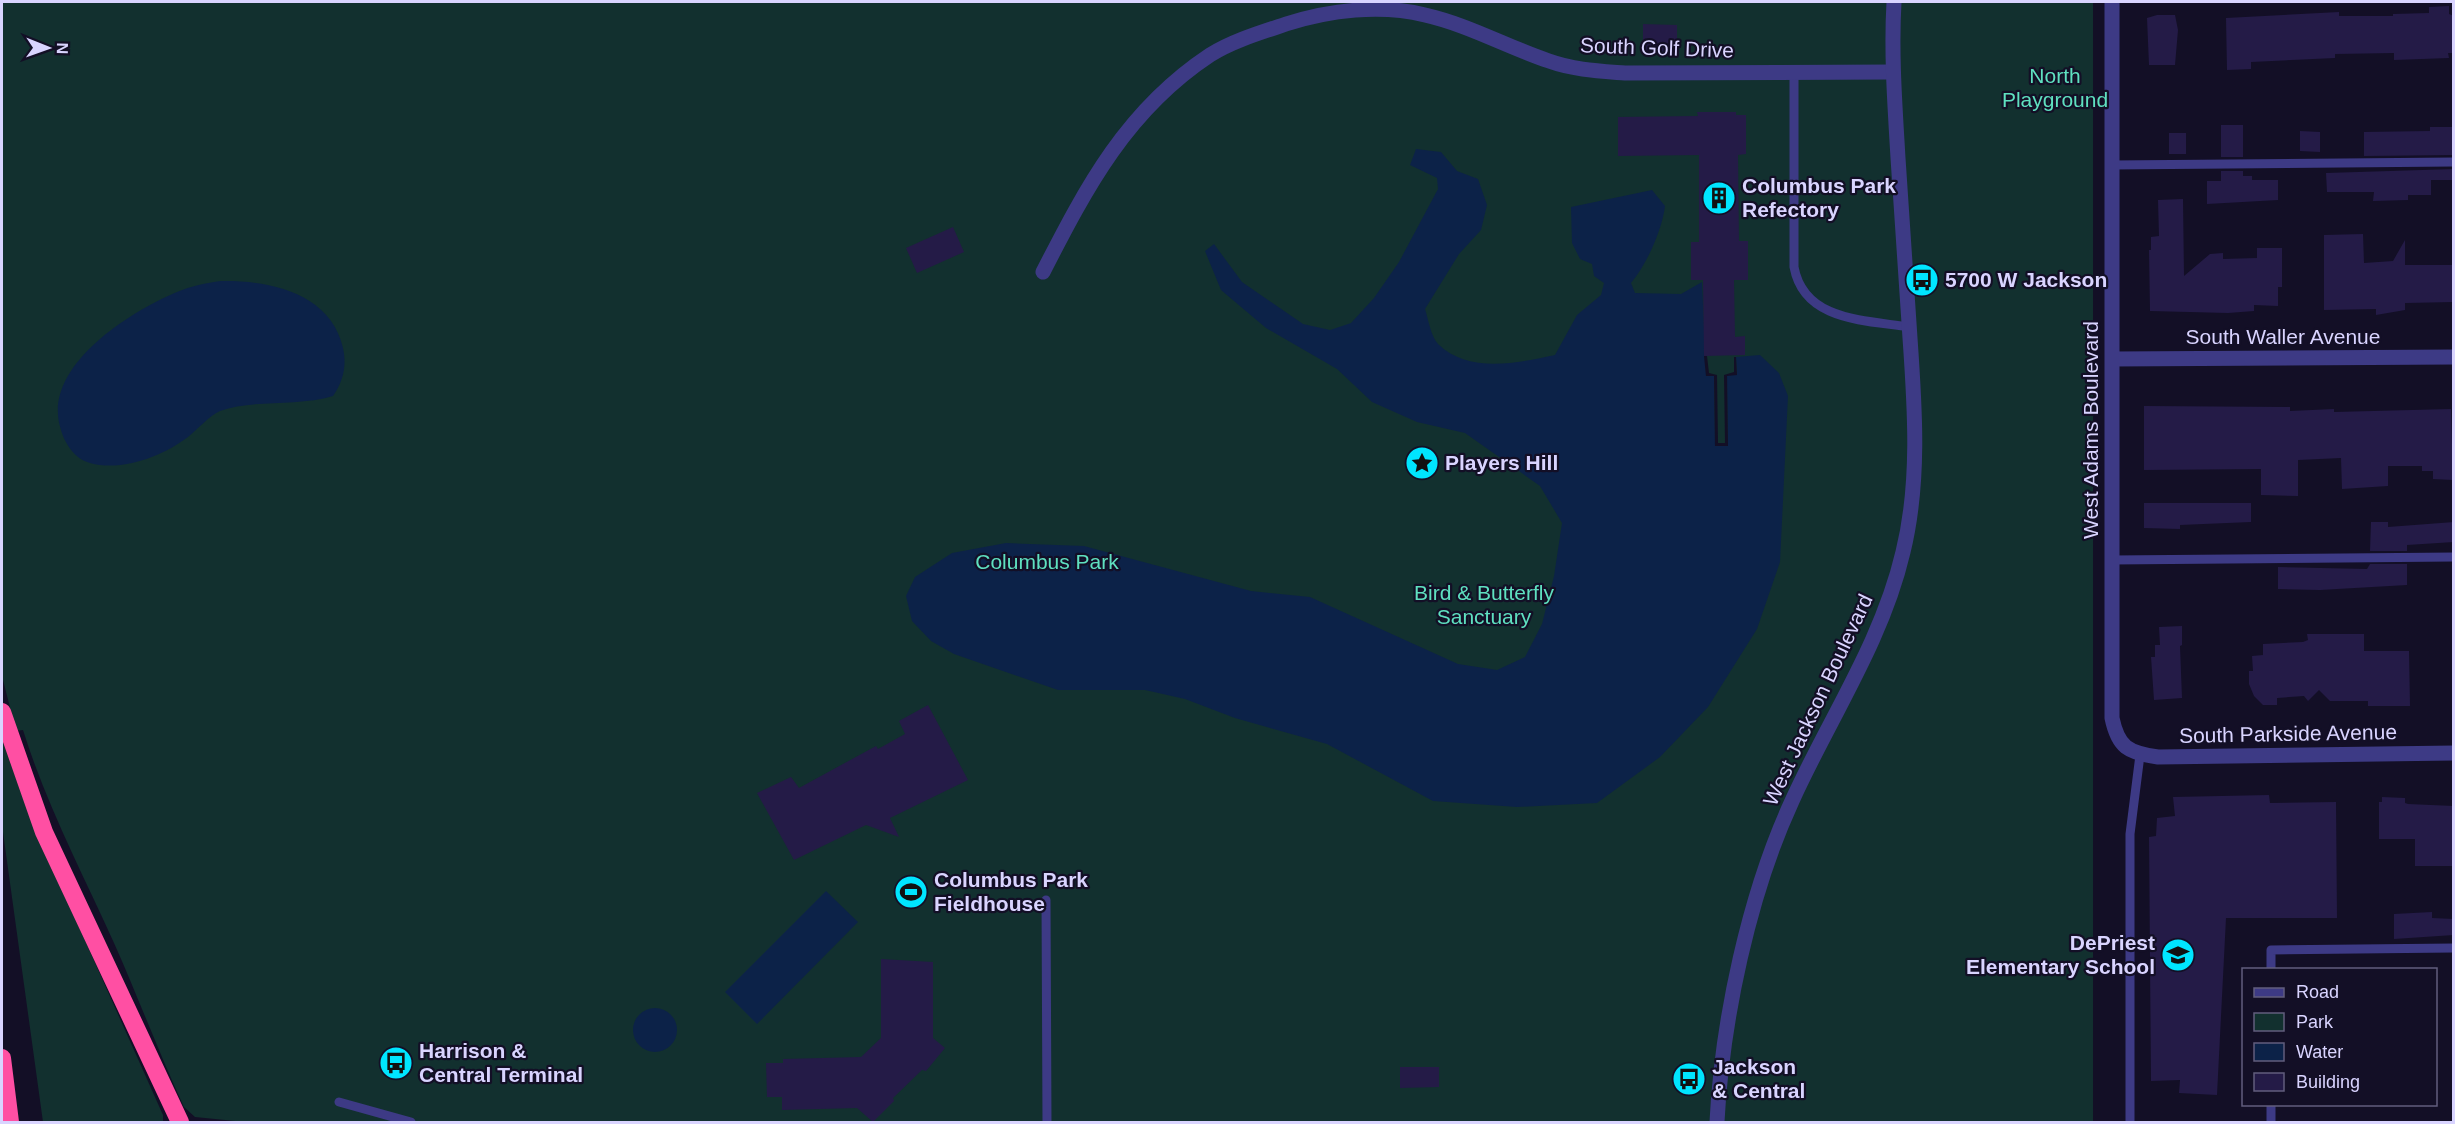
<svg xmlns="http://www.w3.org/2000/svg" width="2455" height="1124" font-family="Helvetica,sans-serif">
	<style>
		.green { fill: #12302f }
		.water { fill: #0c2248 }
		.pier { fill: #130f26 }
		.building { fill: #241b47 }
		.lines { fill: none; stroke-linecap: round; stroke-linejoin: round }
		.service { stroke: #3d3a85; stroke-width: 9 }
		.minor { stroke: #3d3a85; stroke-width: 15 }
		.tertiary { stroke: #3d3a85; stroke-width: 15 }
		.motorway { stroke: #ff4fa3; stroke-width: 18 }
		.labels { text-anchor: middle; stroke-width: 4.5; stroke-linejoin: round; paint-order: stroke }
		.street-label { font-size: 21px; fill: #d9d4ff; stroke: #130f26 }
		.park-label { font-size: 21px; fill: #5fe0c0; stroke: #130f26 }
		.poi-label { font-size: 21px; font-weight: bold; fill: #d9d4ff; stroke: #130f26; text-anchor: start }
	</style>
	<rect width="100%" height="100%" fill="#130f26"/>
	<path class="green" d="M 2,2 L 2093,2 L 2093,1122 L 245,1122 L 195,1117 L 184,1107 C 159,1053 138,997 114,943 C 82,872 46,804 23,730 L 16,731 L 2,676 Z
		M 2,739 L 29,815 L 163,1115 L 163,1121 L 43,1122 L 2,825 Z"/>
	<path class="water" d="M 1416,149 L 1441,152 L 1457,171 L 1478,179 L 1487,205 L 1481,230 L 1459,254 L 1425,309 C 1428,318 1431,337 1438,344 C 1469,374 1517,363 1555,355 L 1577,315 L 1601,295 L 1604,283 L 1594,276 L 1592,264 L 1580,259 L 1572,243 L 1571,207 L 1652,190 L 1665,206 C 1662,230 1647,264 1631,283 L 1635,293 L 1681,294 L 1702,282 L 1706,375 L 1714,376 L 1715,446 L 1728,445 L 1727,375 L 1737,374 L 1736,357 L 1760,355 L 1779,373 L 1788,396 L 1780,562 L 1757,629 L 1708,707 L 1660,757 L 1597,803 L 1517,807 L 1433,801 L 1327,744 L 1235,718 L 1185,699 L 1145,690 L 1058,690 L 954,654 L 931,641 L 912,621 L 906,596 L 915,577 L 952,553 L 1006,543 L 1084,546 L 1251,591 L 1310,597 L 1458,664 L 1497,670 L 1525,657 L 1542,624 L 1554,576 L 1562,523 L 1540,486 L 1465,433 L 1417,422 L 1372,402 L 1337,369 L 1266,328 L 1221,290 L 1205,251 L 1214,244 L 1242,282 L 1303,324 L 1330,330 L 1351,323 L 1374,298 L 1399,262 L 1438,189 L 1437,178 L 1410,165 Z
		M 221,281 C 269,280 331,293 343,348 C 347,366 343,382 333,396 C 297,407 252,399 220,411 C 209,416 198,429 188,437 C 163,456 122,472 90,463 C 75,459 65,444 61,430 C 40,368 129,312 177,292 C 191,286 206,283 221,281 Z
		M 826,891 L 858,922 L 757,1024 L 725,992 Z
		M633 1030a22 22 0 1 1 44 0a22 22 0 1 1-44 0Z"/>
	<path class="pier" d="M 1704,356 L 1707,356 L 1709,373 L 1717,375 L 1718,443 L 1725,443 L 1724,375 L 1734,372 L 1734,357 L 1736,357 L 1737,375 L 1727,376 L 1728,446 L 1715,446 L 1714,376 L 1706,376 Z"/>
	<path class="building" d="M 2449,6 L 2449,14 L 2454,16 L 2452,53 L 2448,53 L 2449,58 L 2394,60 L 2394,53 L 2335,54 L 2335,58 L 2251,62 L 2251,69 L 2227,70 L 2226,18 L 2339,12 L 2339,16 L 2393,16 L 2393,14 L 2429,13 L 2429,7 Z
		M 2157,15 L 2175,15 L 2178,30 L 2175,65 L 2149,65 L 2147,18 Z
		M 1643,24 L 1677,25 L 1677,52 L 1643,51 Z
		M 1697,112 L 1736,112 L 1736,115 L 1746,115 L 1746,154 L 1738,155 L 1739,241 L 1748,241 L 1748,280 L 1734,280 L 1735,337 L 1745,336 L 1745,355 L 1704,356 L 1703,280 L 1691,280 L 1691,242 L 1699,242 L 1699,155 L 1618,156 L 1618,117 L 1698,116 Z
		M 2221,125 L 2243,125 L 2243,157 L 2221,157 Z
		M 2430,127 L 2454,127 L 2454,155 L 2364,156 L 2364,132 L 2430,131 Z
		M 2300,131 L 2320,132 L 2320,152 L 2300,151 Z
		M 2169,133 L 2186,133 L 2186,154 L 2169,154 Z
		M 2454,169 L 2454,180 L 2431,180 L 2431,195 L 2408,195 L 2408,200 L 2373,201 L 2374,192 L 2327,192 L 2326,173 Z
		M 2221,171 L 2243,171 L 2243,176 L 2252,176 L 2252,180 L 2278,180 L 2278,200 L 2207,204 L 2207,181 L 2221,181 Z
		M 2183,199 L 2184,276 L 2210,254 L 2223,253 L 2223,259 L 2257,258 L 2257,248 L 2282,248 L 2282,287 L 2278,287 L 2278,306 L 2254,305 L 2254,311 L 2228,313 L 2150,311 L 2149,250 L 2151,250 L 2151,237 L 2159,236 L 2158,200 Z
		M 953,227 L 964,252 L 917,273 L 906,248 Z
		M 2363,234 L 2364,263 L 2393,261 L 2405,240 L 2405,265 L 2453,265 L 2454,302 L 2405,303 L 2405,310 L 2376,315 L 2376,309 L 2324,310 L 2324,235 Z
		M 2144,406 L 2290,407 L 2290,411 L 2334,409 L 2334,412 L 2451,409 L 2453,480 L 2433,479 L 2433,471 L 2422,471 L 2422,466 L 2388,466 L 2388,486 L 2342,489 L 2341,458 L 2298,460 L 2298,496 L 2261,495 L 2261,469 L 2144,470 Z
		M 2144,503 L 2251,503 L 2251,522 L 2180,525 L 2180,529 L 2144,528 Z
		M 2371,522 L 2388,522 L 2388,527 L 2454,522 L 2454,542 L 2407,545 L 2407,551 L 2370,551 Z
		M 2370,564 L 2407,564 L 2407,585 L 2320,590 L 2278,589 L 2278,567 L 2367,569 Z
		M 2182,626 L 2182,645 L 2180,646 L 2182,698 L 2154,700 L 2151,657 L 2155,657 L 2155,645 L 2160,645 L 2159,627 Z
		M 2307,634 L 2364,634 L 2364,651 L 2409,651 L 2410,706 L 2368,706 L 2368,701 L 2330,701 L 2319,690 L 2308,701 L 2304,696 L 2277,698 L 2277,705 L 2263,705 L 2254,696 L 2249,684 L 2249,671 L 2253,671 L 2252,656 L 2263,655 L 2263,644 L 2303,642 L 2308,640 Z
		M 928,705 L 968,780 L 890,818 L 899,837 L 866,825 L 794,860 L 757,793 L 791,777 L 799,788 L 876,746 L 878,749 L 905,734 L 899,721 Z
		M 2269,795 L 2270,803 L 2336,802 L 2337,918 L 2226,918 L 2217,1095 L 2179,1093 L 2180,1080 L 2151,1081 L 2149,837 L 2156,836 L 2157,818 L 2175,816 L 2173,797 Z
		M 2382,797 L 2405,798 L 2405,803 L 2408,804 L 2454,806 L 2454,866 L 2415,866 L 2415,839 L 2379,839 L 2379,802 L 2382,802 Z
		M 2432,912 L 2432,918 L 2454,919 L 2454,935 L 2394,939 L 2394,914 Z
		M 881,959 L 933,962 L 933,1038 L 945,1048 L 926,1071 L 922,1070 L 893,1098 L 894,1101 L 873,1122 L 857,1108 L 782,1110 L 782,1097 L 767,1097 L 766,1063 L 783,1063 L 783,1059 L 861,1057 L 881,1038 Z
		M 1400,1067 L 1439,1067 L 1439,1087 L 1400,1088 Z"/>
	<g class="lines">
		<path class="service" d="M 1794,72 L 1794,267 C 1804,321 1864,320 1909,327
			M 2112,165 L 2454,162
			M 2112,560 L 2454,557
			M 1046,900 L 1047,1122
			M 2271,970 L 2271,950 L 2454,948
			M 339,1102 L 411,1122
			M 2271,1104 L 2271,1122
			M 2130,1122 L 2130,834 L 2140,755"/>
		<path class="minor" d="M 2112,2 L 2112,718 C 2118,747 2128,753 2158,757 L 2454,753
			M 1043,272 C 1087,186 1127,110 1210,55 C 1232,41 1262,32 1286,24 C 1330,10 1380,4 1425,15 C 1469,25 1507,47 1549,61 C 1574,70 1599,71 1625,73 L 1893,72
			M 2113,359 L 2454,357"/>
		<path class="tertiary" d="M 1717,1122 C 1722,1020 1749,894 1792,801 C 1829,719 1882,642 1903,552 C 1920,483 1915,409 1910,338 C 1906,278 1902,218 1898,158 C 1895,106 1891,54 1894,2"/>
		<path class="motorway" d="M 2,712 L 44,832 L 180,1122
			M 2,1058 L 10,1122"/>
	</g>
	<defs>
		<symbol id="building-disc" viewBox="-11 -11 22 22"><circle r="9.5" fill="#00e5ff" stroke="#130f26"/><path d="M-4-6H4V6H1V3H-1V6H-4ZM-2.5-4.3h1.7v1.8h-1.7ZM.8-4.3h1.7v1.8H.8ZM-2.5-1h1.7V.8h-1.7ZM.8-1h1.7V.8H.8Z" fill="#111"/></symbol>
		<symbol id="bus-disc" viewBox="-11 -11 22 22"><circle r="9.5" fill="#00e5ff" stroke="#130f26"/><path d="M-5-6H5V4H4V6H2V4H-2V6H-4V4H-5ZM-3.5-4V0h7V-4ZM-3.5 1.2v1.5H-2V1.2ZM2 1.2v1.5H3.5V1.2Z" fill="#111"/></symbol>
		<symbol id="sight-disc" viewBox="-11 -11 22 22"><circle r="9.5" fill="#00e5ff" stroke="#130f26"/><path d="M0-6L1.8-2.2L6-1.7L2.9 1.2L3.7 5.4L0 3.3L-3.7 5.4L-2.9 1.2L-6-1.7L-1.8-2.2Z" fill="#111"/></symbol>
		<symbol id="stadium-disc" viewBox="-11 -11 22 22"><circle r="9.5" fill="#00e5ff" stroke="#130f26"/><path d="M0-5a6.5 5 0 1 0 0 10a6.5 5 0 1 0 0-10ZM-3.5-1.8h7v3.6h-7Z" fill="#111"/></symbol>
		<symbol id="school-disc" viewBox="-11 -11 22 22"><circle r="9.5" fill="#00e5ff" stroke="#130f26"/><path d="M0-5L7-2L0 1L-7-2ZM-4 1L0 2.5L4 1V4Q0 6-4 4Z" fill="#111"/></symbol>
	</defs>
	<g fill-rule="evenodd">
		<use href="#building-disc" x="1700" y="179" width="38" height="38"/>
		<use href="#bus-disc" x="1903" y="261" width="38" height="38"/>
		<use href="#sight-disc" x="1403" y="444" width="38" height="38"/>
		<use href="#stadium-disc" x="892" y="873" width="38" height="38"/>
		<use href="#school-disc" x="2159" y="936" width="38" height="38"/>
		<use href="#bus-disc" x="377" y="1044" width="38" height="38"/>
		<use href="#bus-disc" x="1670" y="1060" width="38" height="38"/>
	</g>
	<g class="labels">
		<g class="street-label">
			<text transform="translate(1657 48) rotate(2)" y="7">South Golf Drive</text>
			<text x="2283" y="344">South Waller Avenue</text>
			<text transform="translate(2091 430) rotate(-90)" y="7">West Adams Boulevard</text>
			<text transform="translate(1818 700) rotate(-65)" y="7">West Jackson Boulevard</text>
			<text transform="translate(2288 734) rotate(-1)" y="7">South Parkside Avenue</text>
		</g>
		<g class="park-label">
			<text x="2055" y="83">North<tspan x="2055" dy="24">Playground</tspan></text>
			<text x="1047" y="569">Columbus Park</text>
			<text x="1484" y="600">Bird &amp; Butterfly<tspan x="1484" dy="24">Sanctuary</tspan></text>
		</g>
		<g class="poi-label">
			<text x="1742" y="193">Columbus Park<tspan x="1742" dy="24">Refectory</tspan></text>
			<text x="1945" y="287">5700 W Jackson</text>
			<text x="1445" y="470">Players Hill</text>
			<text x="934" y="887">Columbus Park<tspan x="934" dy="24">Fieldhouse</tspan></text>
			<text x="2155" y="950" text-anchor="end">DePriest<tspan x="2155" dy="24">Elementary School</tspan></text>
			<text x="419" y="1058">Harrison &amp;<tspan x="419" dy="24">Central Terminal</tspan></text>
			<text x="1712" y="1074">Jackson<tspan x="1712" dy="24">&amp; Central</tspan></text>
		</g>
	</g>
	<rect width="2455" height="1124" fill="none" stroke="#d9d4ff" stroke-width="6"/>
	<rect x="2242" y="968" width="195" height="138" fill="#130f26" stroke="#625e7d" stroke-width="1.5"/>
	<rect x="2254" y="988" width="30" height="9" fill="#3d3a85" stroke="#625e7d" stroke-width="1.5"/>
	<text x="2296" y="998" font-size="18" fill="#d9d4ff">Road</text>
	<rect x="2254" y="1013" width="30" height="18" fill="#12302f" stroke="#625e7d" stroke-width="1.5"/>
	<text x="2296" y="1028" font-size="18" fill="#d9d4ff">Park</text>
	<rect x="2254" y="1043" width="30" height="18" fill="#0c2248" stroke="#625e7d" stroke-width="1.5"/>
	<text x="2296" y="1058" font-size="18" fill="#d9d4ff">Water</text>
	<rect x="2254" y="1073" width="30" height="18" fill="#241b47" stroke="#625e7d" stroke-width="1.5"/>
	<text x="2296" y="1088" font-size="18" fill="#d9d4ff">Building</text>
	<g transform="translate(48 48) rotate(91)" stroke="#130f26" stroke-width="4.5" paint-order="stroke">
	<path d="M0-4.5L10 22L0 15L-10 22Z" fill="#d9d4ff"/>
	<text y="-9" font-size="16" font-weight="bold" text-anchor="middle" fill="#d9d4ff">N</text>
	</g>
</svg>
